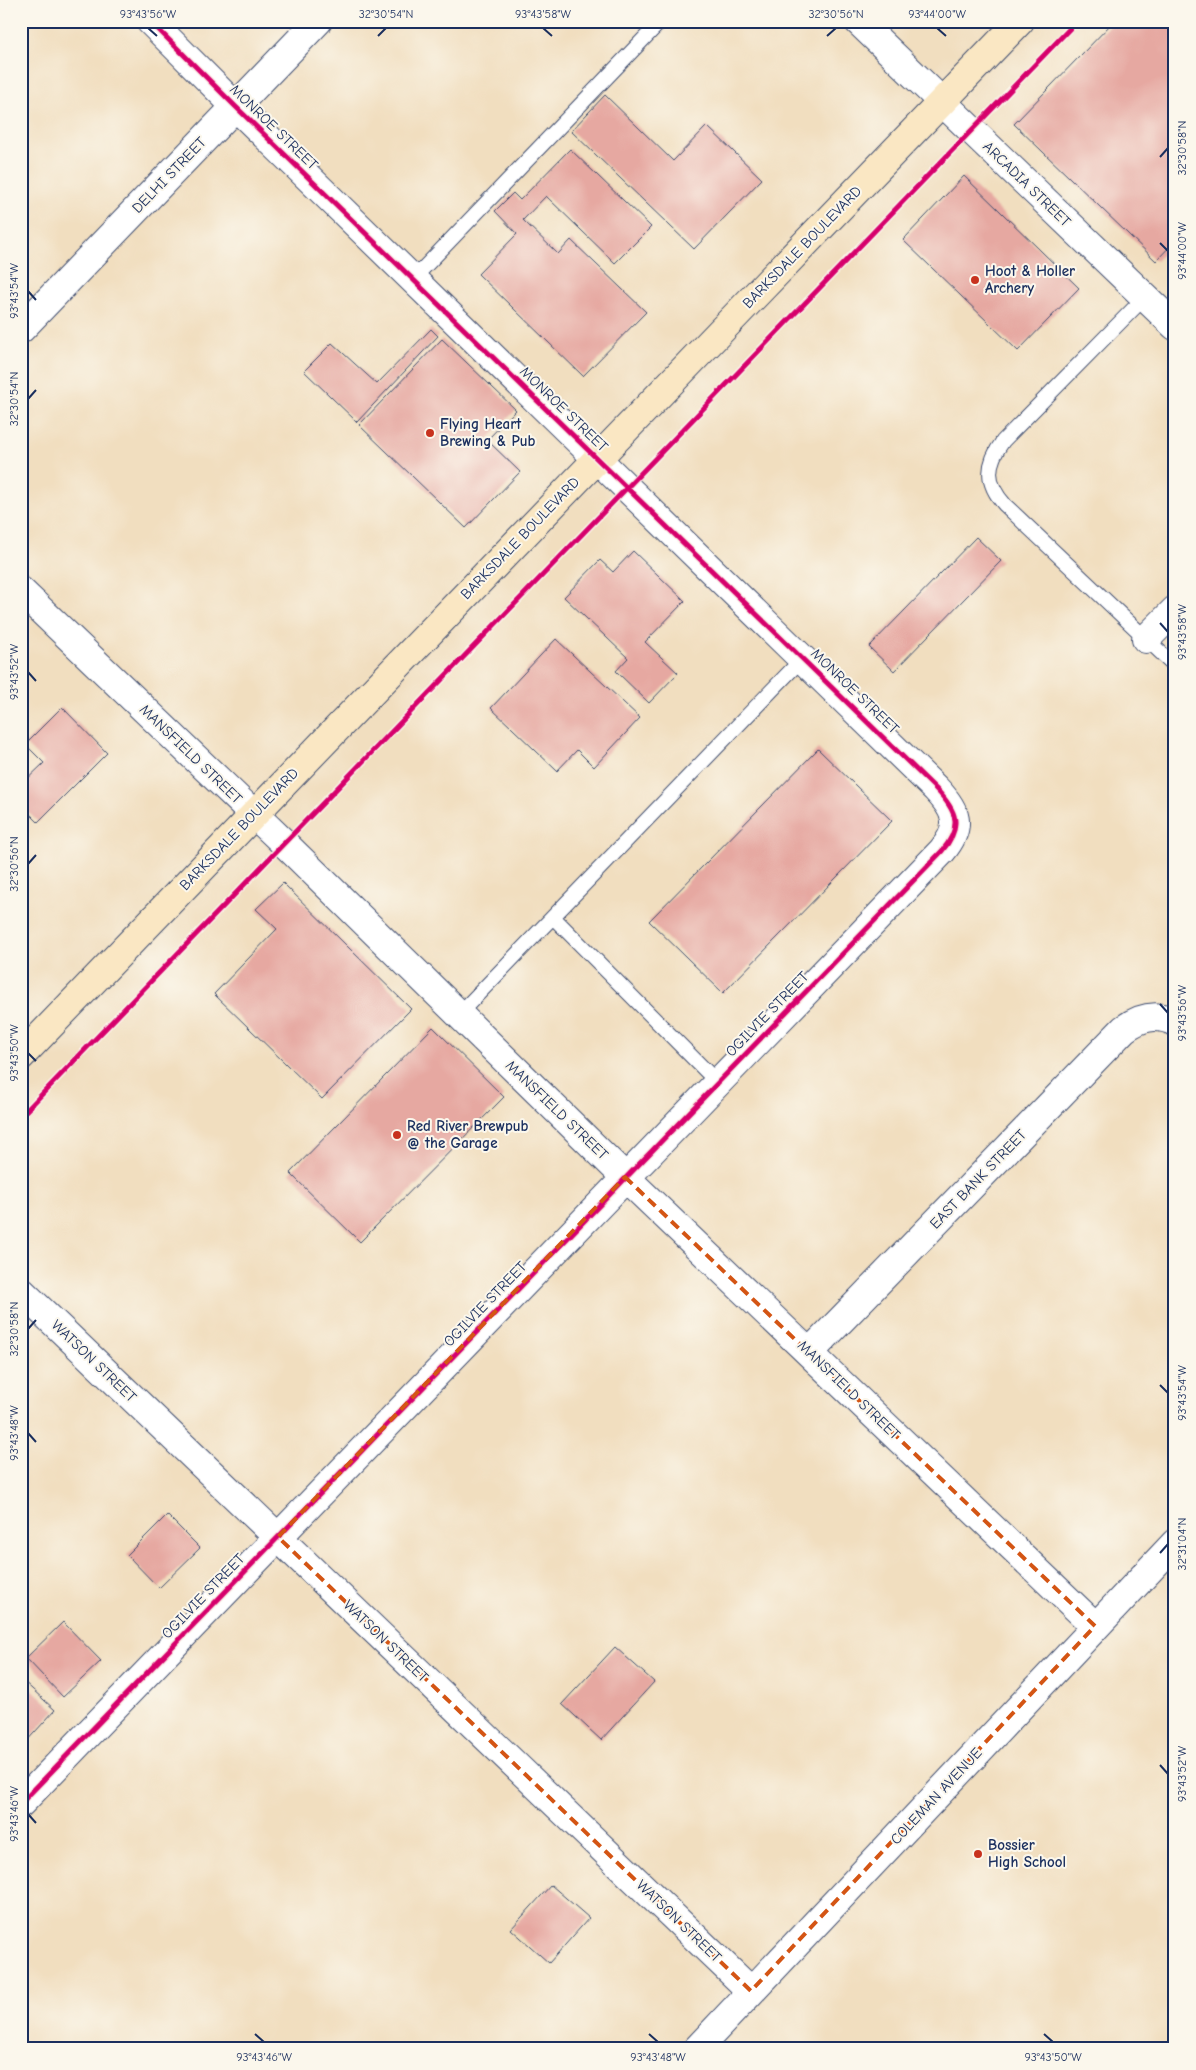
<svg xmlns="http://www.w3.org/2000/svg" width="1196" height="2070" font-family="'Comic Neue',sans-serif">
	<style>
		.building { fill: #e6a8a1 }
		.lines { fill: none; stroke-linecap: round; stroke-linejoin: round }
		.lane-casing { stroke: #3b496d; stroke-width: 16 }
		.street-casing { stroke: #3b496d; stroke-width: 30 }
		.secondary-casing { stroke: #3b496d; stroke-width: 30 }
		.lane { stroke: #fff; stroke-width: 14 }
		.street { stroke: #fff; stroke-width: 28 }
		.secondary { stroke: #fae7c3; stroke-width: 28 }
		.cycleway-casing { stroke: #fbf7ec; stroke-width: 8 }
		.cycleway { stroke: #d6006c; stroke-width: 5 }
		.marked { fill: none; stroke: #d45514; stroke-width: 4; stroke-dasharray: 10 6; stroke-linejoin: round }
		.ticks { fill: none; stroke: #1b2f5e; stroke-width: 2 }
		.poi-dot { fill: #c8321e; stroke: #fbf7ec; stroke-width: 2 }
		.labels { text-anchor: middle; stroke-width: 4; stroke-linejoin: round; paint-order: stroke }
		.street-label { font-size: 15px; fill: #1b2f5e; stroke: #fbf7ec }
		.poi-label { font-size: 15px; font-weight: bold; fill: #1b2f5e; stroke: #fbf7ec; text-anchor: start }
		.neatline { fill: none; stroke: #1b2f5e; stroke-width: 2 }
		.ticks-label { font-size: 12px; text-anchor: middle; fill: #1b2f5e }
	</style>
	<rect width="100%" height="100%" fill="#fbf7ec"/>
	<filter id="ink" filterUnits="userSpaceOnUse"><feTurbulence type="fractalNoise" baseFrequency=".02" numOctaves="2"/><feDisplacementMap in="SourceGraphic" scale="10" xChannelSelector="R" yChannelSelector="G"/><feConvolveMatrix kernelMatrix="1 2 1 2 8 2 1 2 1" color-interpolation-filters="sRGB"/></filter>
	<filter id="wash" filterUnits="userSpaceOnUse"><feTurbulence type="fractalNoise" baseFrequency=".0096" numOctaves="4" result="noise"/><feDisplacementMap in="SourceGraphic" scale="20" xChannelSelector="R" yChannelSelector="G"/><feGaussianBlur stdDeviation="1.12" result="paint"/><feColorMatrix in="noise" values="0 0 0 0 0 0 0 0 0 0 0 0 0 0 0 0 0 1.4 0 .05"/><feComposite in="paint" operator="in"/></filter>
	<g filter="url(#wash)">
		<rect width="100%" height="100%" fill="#f1debf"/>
		<g id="blocks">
			<path class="building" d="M 1114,21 L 1175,21 L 1175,187 L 1173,189 L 1175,191 L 1175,241 L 1156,261 L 1014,124 Z
				M 605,95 L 673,161 L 707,126 L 762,179 L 694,249 L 571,131 Z
				M 570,149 L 651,227 L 615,263 L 546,196 L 523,220 L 558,254 L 571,240 L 646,312 L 583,376 L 478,274 L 517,234 L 495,211 L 513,193 L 520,200 Z
				M 964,176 L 1079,288 L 1018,351 L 903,240 Z
				M 431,329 L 438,336 L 357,422 L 304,371 L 332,343 L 377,384 Z
				M 442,339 L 516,410 L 487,440 L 520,472 L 466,528 L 359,425 Z
				M 976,537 L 1001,561 L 894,671 L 869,647 Z
				M 633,551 L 685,601 L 645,642 L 678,673 L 649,703 L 616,671 L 628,658 L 564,597 L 600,560 L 613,572 Z
				M 556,639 L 640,718 L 594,767 L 577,750 L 557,771 L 491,708 Z
				M 62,707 L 107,753 L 38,822 L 21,805 L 21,785 L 44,763 L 25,744 Z
				M 818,749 L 892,821 L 723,993 L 649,921 Z
				M 283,883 L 411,1009 L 322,1099 L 214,994 L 277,929 L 256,909 Z
				M 433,1027 L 504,1097 L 360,1242 L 290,1173 Z
				M 167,1515 L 200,1548 L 159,1588 L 127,1555 Z
				M 63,1622 L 101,1661 L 63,1697 L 26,1658 Z
				M 615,1647 L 654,1682 L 601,1740 L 562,1704 Z
				M 21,1679 L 55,1710 L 24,1744 L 21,1741 Z
				M 551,1885 L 589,1918 L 549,1963 L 511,1929 Z"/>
		</g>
	</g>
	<g filter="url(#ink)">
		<use href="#blocks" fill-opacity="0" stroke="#3b496d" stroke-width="1"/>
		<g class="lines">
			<defs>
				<path id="lane" d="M 413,279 L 661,21
					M 1145,297 L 1003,441 C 986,464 985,483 1005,505 L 1175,666
					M 553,917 L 717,1082
					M 459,1014 L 803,658"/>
				<path id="street" d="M 858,21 L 1175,326
					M 21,329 L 318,21
					M 21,591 L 284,843 L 625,1177 L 1095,1626
					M 1146,639 L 1175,610
					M 21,1291 L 751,1991
					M 810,1352 L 1124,1029 C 1140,1017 1156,1013 1175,1022
					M 21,1803 L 942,851 C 963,826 957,811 936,789 L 235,106 L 150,21
					M 697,2049 L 1175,1543"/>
				<path id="secondary" d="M 21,1056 L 1020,21"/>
			</defs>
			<use href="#lane" class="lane-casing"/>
			<use href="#street" class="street-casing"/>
			<use href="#secondary" class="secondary-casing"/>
			<use href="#lane" class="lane"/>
			<use href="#street" class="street"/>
			<use href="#secondary" class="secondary"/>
			<defs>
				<path id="cycleway" d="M 21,1116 L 1077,21
					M 21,1803 L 942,851 C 963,826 957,811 936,789 L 235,106 L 150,21"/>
			</defs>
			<use href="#cycleway" class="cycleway-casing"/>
			<use href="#cycleway" class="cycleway"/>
		</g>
	</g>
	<path class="marked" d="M 625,1177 L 1095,1626 L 751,1991 L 278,1537 Z"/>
	<path class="ticks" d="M 148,28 L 157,36M 543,28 L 552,36M 937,28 L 946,36M 378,36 L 386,28M 827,36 L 836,28M 1160,157 L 1168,148M 1160,243 L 1168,251M 28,291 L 36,300M 28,399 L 36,390M 1160,623 L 1168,632M 28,672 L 36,681M 28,864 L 36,855M 1160,1004 L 1168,1013M 28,1053 L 36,1061M 28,1329 L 36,1320M 1160,1385 L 1168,1393M 28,1433 L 36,1442M 1160,1553 L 1168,1544M 1160,1765 L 1168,1774M 28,1814 L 36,1823M 255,2034 L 264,2042M 649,2034 L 658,2042M 1044,2034 L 1053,2042"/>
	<g class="poi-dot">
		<circle cx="975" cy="280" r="5"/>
		<circle cx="430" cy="433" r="5"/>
		<circle cx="397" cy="1135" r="5"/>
		<circle cx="978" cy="1854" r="5"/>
	</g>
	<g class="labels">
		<g class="street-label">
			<text transform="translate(274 127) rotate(44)" y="5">MONROE STREET</text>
			<text transform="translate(169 175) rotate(-46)" y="5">DELHI STREET</text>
			<text transform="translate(1027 184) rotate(44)" y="5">ARCADIA STREET</text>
			<text transform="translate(802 247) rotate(-46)" y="5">BARKSDALE BOULEVARD</text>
			<text transform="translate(564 409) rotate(44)" y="5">MONROE STREET</text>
			<text transform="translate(520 538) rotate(-46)" y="5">BARKSDALE BOULEVARD</text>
			<text transform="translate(855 691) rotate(44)" y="5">MONROE STREET</text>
			<text transform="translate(191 754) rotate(44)" y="5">MANSFIELD STREET</text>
			<text transform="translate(239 829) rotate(-46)" y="5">BARKSDALE BOULEVARD</text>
			<text transform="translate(767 1014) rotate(-46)" y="5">OGILVIE STREET</text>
			<text transform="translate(557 1110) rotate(44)" y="5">MANSFIELD STREET</text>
			<text transform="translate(978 1179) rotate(-46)" y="5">EAST BANK STREET</text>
			<text transform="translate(485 1304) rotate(-46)" y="5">OGILVIE STREET</text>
			<text transform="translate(94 1361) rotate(44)" y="5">WATSON STREET</text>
			<text transform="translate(849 1390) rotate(44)" y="5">MANSFIELD STREET</text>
			<text transform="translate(203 1596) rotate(-46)" y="5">OGILVIE STREET</text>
			<text transform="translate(386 1641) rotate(44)" y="5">WATSON STREET</text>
			<text transform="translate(936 1796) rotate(-47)" y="5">COLEMAN AVENUE</text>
			<text transform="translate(679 1921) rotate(44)" y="5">WATSON STREET</text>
		</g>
		<g class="poi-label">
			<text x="985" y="276">Hoot &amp; Holler<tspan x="985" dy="17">Archery</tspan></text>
			<text x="440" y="429">Flying Heart<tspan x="440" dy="17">Brewing &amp; Pub</tspan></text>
			<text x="407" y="1131">Red River Brewpub<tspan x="407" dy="17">@ the Garage</tspan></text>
			<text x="988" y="1850">Bossier<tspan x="988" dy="17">High School</tspan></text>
		</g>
	</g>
	<rect width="1196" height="2070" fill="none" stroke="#fbf7ec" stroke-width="55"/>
	<rect x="28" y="28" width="1140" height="2014" class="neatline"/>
	<g class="ticks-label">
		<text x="148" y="18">93°43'56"W</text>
		<text x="386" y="18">32°30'54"N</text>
		<text x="543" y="18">93°43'58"W</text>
		<text x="836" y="18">32°30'56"N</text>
		<text x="937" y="18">93°44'00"W</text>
		<text transform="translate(1182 148) rotate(-90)" y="4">32°30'58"N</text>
		<text transform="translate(1182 251) rotate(-90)" y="4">93°44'00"W</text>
		<text transform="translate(14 291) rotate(-90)" y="4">93°43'54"W</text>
		<text transform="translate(14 399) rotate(-90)" y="4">32°30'54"N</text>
		<text transform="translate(1182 632) rotate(-90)" y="4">93°43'58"W</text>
		<text transform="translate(14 672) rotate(-90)" y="4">93°43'52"W</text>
		<text transform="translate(14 864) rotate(-90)" y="4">32°30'56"N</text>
		<text transform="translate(1182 1013) rotate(-90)" y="4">93°43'56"W</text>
		<text transform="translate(14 1053) rotate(-90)" y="4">93°43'50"W</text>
		<text transform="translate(14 1329) rotate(-90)" y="4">32°30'58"N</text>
		<text transform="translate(1182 1393) rotate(-90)" y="4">93°43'54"W</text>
		<text transform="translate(14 1433) rotate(-90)" y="4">93°43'48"W</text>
		<text transform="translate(1182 1544) rotate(-90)" y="4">32°31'04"N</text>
		<text transform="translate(1182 1774) rotate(-90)" y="4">93°43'52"W</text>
		<text transform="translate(14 1814) rotate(-90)" y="4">93°43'46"W</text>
		<text x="264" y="2061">93°43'46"W</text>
		<text x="658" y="2061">93°43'48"W</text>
		<text x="1053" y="2061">93°43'50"W</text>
	</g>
</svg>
